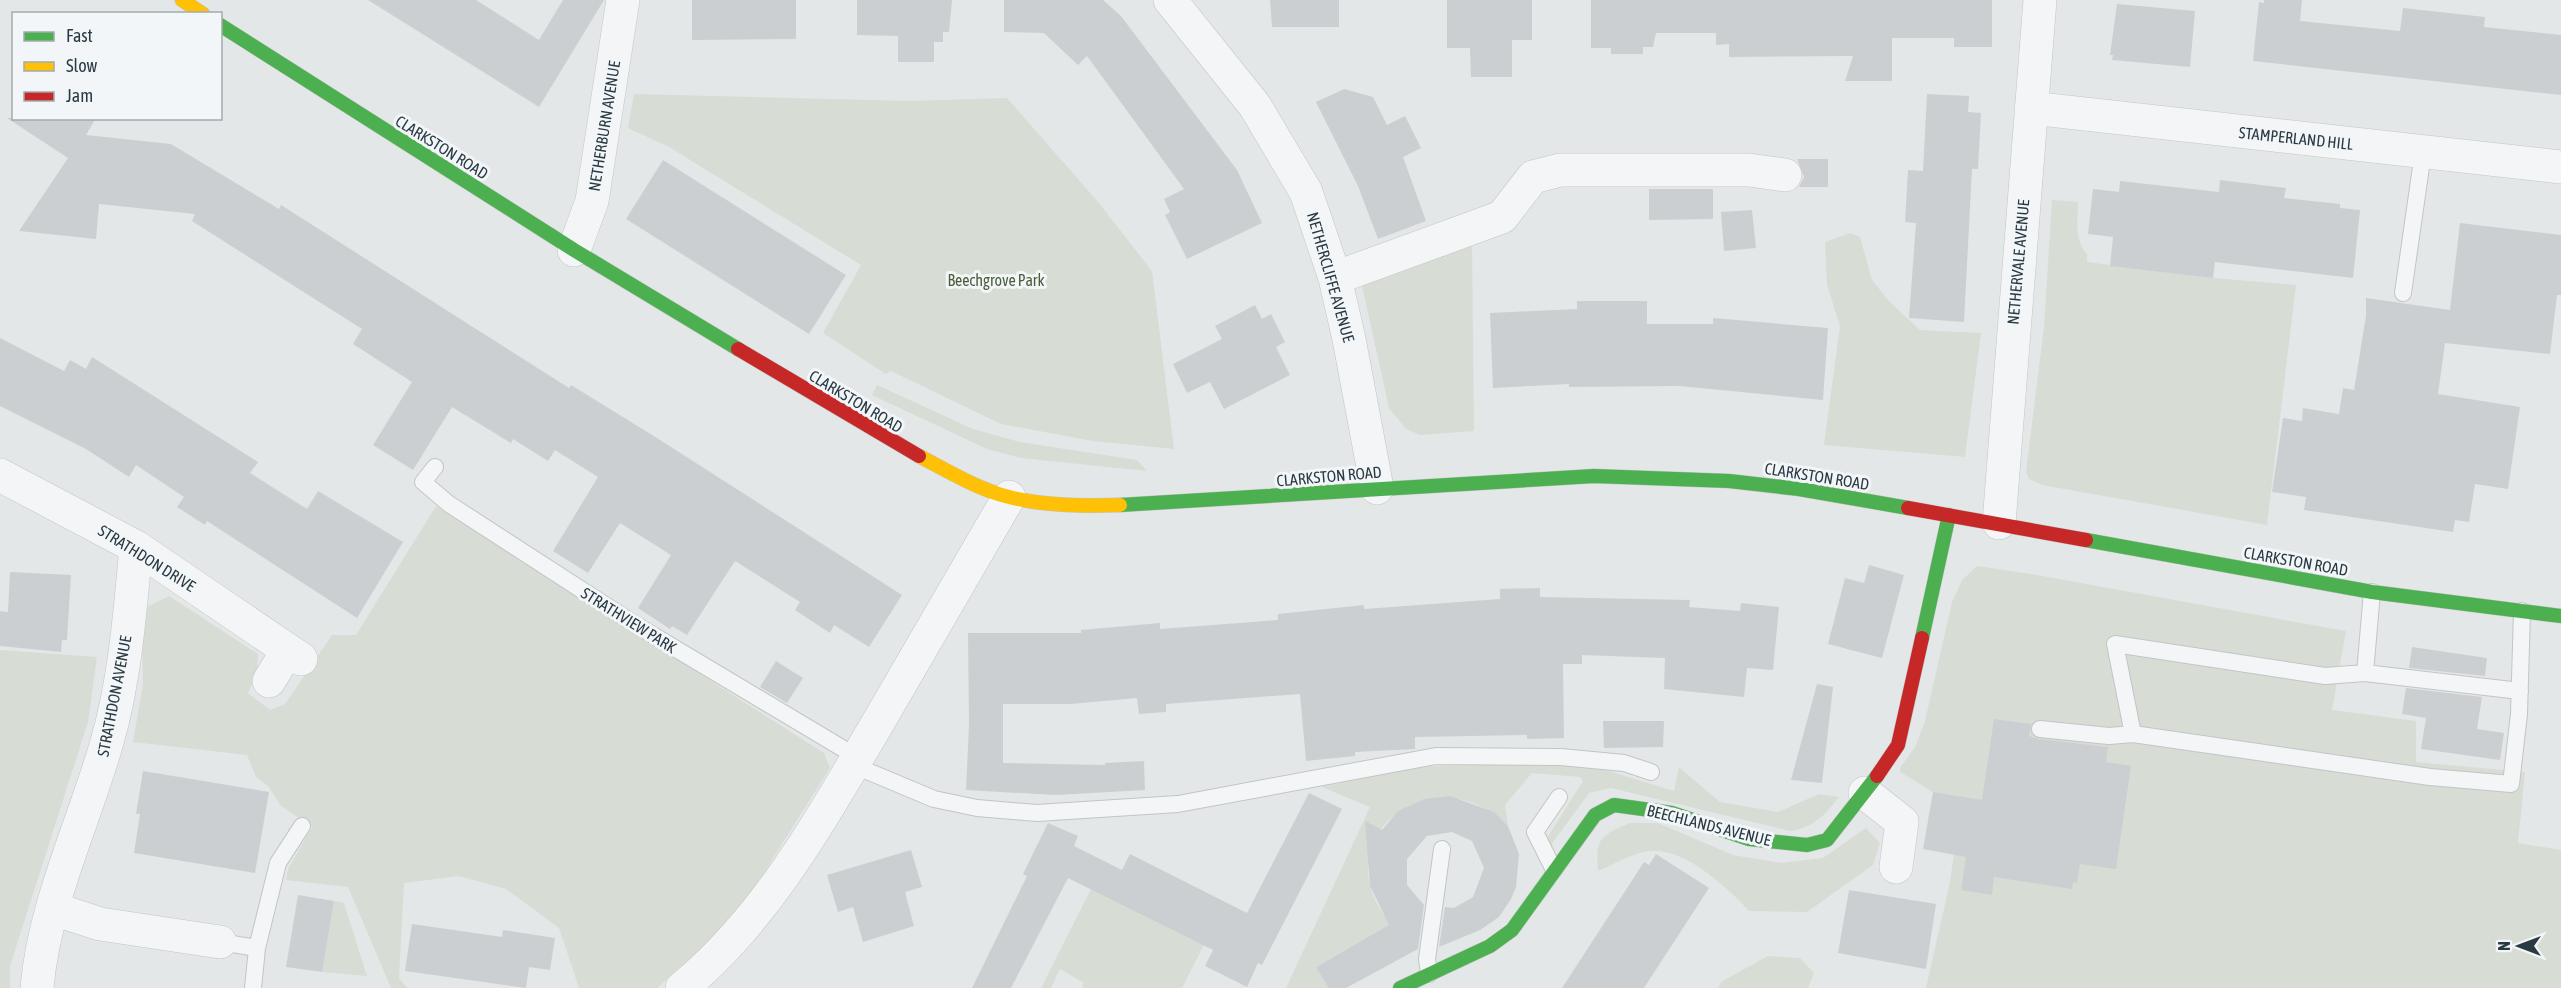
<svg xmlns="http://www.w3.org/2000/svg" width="2561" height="988" font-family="'Asap Condensed',sans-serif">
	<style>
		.green { fill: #d7ddd4 }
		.building { fill: #cccfd1 }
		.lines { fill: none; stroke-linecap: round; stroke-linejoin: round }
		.lane-casing { stroke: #c2c5c6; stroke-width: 18 }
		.street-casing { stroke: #c2c5c6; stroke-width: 34 }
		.fast-casing { stroke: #c2c5c6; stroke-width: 15 }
		.slow-casing { stroke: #c2c5c6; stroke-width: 15 }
		.jam-casing { stroke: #c2c5c6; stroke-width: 15 }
		.lane { stroke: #f3f5f6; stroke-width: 16 }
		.street { stroke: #f3f5f6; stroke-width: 33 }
		.fast { stroke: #4caf50; stroke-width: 14 }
		.slow { stroke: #ffc107; stroke-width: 14 }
		.jam { stroke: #c62828; stroke-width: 14 }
		.labels { text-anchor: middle; stroke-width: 6; stroke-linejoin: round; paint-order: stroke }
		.street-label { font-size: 16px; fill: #2a3a42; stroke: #f2f6f8 }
		.park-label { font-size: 16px; fill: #4a5e38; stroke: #f2f6f8 }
	</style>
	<rect width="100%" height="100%" fill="#e4e7e8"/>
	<path class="green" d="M 634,94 L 910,101 L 1007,98 L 1099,203 L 1152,271 L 1174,449 L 1093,441 L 1001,424 L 891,371 L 886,374 L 823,333 L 861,265 L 669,147 L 628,128 Z
		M 2052,200 L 2078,202 C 2078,220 2074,240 2087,254 L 2087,262 L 2213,278 L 2296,285 L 2267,525 L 2042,485 L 2029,479 L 2026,472 L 2044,327 Z
		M 1850,233 L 1860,237 L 1872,280 L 1889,301 L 1920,330 L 1981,333 L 1965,457 L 1824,445 L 1840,326 L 1827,285 L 1825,242 Z
		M 1472,240 L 1474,431 L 1420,435 L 1406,429 L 1389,408 L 1360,277 Z
		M 877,385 L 973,429 L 1020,442 L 1137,460 L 1147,471 L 1021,458 L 987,449 L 872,395 Z
		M 436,506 L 824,753 L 830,768 L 748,898 L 716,935 L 657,988 L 579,988 L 559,928 L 506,889 L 459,876 L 404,883 L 399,978 L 407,988 L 391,988 L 348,887 L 286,880 L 288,869 L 312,827 L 280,805 L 269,787 L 256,777 L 247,755 L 133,742 L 143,684 L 141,610 L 169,596 L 258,654 L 257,674 L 248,693 L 270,710 L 285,704 L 332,635 L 356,635 Z
		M 1977,566 L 2037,575 L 2346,631 L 2332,710 L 2416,721 L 2416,762 L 2525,772 L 2518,843 L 2561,850 L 2561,988 L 1926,988 L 1950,882 L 1962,797 L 1933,792 L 1900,772 L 1900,768 L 1915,747 L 1925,721 L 1952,602 L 1962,580 Z
		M 0,650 L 97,657 L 88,722 L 10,966 L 10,988 L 0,988 Z
		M 1511,763 L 1589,765 L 1674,791 L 1679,767 L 1720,802 L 1778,812 L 1819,794 L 1839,797 C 1825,815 1813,828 1790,831 L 1611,788 L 1589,793 L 1551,845 L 1545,841 L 1583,781 L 1580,777 L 1532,773 L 1505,805 L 1508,826 C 1432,752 1326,838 1385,916 C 1390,924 1402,930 1410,936 L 1383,929 L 1317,966 L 1329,988 L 1286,988 L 1370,807 L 1322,787 L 1414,767 Z
		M 1630,823 L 1658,823 L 1733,855 L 1781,863 L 1823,858 L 1866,828 L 1880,843 L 1873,865 L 1807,912 L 1749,911 C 1727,887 1684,847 1649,851 C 1632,853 1613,865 1598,871 C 1595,838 1601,835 1630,823 Z
		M 1091,889 L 1209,935 L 1182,988 L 1082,988 L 1084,983 L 1060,969 L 1051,988 L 1041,988 Z
		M 334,901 L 344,903 L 367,976 L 322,972 Z
		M 1768,956 L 1800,958 L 1814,973 L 1808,988 L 1718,988 L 1721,982 Z"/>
	<path class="building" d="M 368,0 L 476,0 L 539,40 L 563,0 L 604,0 L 539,107 Z
		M 692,0 L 796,0 L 796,39 L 692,40 Z
		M 857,0 L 952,0 L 949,32 L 943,32 L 943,42 L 934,42 L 934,62 L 898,62 L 898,36 L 857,35 Z
		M 1004,0 L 1103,0 L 1121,16 L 1237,170 L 1262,223 L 1187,259 L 1165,215 L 1170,212 L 1164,199 L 1184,189 L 1087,56 L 1078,65 L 1044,33 L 1004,32 Z
		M 1270,0 L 1339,0 L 1339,27 L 1272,27 Z
		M 1447,0 L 1532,0 L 1532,40 L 1512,40 L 1512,77 L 1471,77 L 1470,48 L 1447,48 Z
		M 1591,0 L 1992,0 L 1992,47 L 1954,47 L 1954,38 L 1892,38 L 1892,81 L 1845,81 L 1853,56 L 1729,57 L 1729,44 L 1716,45 L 1716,33 L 1656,33 L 1653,47 L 1643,47 L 1643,54 L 1611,54 L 1611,48 L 1591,48 Z
		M 2264,0 L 2302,0 L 2300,21 L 2400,31 L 2403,8 L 2485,17 L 2484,27 L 2561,35 L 2561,95 L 2253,61 L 2259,2 L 2264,3 Z
		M 2117,4 L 2195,11 L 2190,67 L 2112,60 L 2113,55 L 2110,55 Z
		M 1344,89 L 1373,97 L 1387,125 L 1405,116 L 1421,148 L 1403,157 L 1426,221 L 1378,239 L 1358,186 L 1316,102 Z
		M 1927,94 L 1969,96 L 1968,112 L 1981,113 L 1978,169 L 1972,169 L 1964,322 L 1909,318 L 1916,223 L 1905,222 L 1908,170 L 1923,171 Z
		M 7,118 L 96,118 L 86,135 L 171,144 L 279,209 L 281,205 L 569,388 L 571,385 L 657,438 L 902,595 L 869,647 L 834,625 L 830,633 L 795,610 L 800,602 L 735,561 L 687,635 L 672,626 L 670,629 L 638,608 L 671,555 L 620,523 L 588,573 L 553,551 L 598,477 L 555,450 L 548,461 L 513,439 L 511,443 L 452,407 L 413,470 L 373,445 L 412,382 L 353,344 L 362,329 L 192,221 L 195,214 L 99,204 L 96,239 L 19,231 L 68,158 Z
		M 1797,159 L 1828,159 L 1828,187 L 1799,187 L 1804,177 Z
		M 663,160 L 846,275 L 809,334 L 626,219 Z
		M 2220,180 L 2286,188 L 2284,198 L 2340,204 L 2340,208 L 2360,210 L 2353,278 L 2215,262 L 2213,278 L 2110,266 L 2113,237 L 2088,234 L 2093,189 L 2119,192 L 2120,181 L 2219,192 Z
		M 1649,189 L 1713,189 L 1713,219 L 1649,220 Z
		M 1752,210 L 1756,248 L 1724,251 L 1721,212 Z
		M 2460,223 L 2561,235 L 2561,295 L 2557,295 L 2550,354 L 2445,343 L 2438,394 L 2520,407 L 2508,489 L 2475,484 L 2469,522 L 2455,520 L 2453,532 L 2304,510 L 2306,497 L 2272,492 L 2283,418 L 2302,421 L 2303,408 L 2339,414 L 2343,388 L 2354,390 L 2366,316 L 2366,298 L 2450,310 Z
		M 1577,301 L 1647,301 L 1647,324 L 1713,324 L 1713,318 L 1828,328 L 1823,400 L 1679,386 L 1569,387 L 1569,384 L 1493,388 L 1490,313 L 1577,309 Z
		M 1255,305 L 1262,319 L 1271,314 L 1285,342 L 1276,347 L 1290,375 L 1224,409 L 1210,382 L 1187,393 L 1173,364 L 1222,339 L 1215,326 Z
		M 0,338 L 64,371 L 70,360 L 86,369 L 92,357 L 258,462 L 250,473 L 307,509 L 318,491 L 403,542 L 357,618 L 207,521 L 205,525 L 177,507 L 184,497 L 136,465 L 129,477 L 86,449 L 0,406 Z
		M 1869,565 L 1904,575 L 1882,658 L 1828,644 L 1845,578 L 1864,583 Z
		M 10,572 L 71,575 L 67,640 L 62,640 L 61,652 L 0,646 L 0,611 L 8,612 Z
		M 1540,588 L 1540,597 L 1690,600 L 1689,607 L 1740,611 L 1741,603 L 1779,607 L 1773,670 L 1747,668 L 1744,697 L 1664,689 L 1665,658 L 1582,655 L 1582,664 L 1563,664 L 1564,738 L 1527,739 L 1527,735 L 1415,737 L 1415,749 L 1355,752 L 1355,756 L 1306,761 L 1300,694 L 1166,704 L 1166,712 L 1139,714 L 1137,698 L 1071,704 L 1003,704 L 1003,763 L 1105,765 L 1105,763 L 1144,761 L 1145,790 L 1056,795 L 966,790 L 969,725 L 968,633 L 1081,633 L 1081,630 L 1160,623 L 1160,629 L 1278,620 L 1278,614 L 1364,605 L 1364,609 L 1500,599 L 1500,589 Z
		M 2412,647 L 2487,658 L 2485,676 L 2409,668 Z
		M 776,661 L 803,678 L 787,703 L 760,687 Z
		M 1817,684 L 1833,687 L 1822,783 L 1791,780 Z
		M 2406,688 L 2482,697 L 2477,729 L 2504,733 L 2500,760 L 2421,749 L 2426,718 L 2402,714 Z
		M 1994,719 L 2031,724 L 2029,736 L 2038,739 L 2108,747 L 2106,762 L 2131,766 L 2116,869 L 2080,864 L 2077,883 L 2073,882 L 2072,889 L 1994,877 L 1992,895 L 1961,890 L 1966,857 L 1923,849 L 1933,792 L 1982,800 Z
		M 1603,721 L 1664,721 L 1663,747 L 1604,748 Z
		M 143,771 L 269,792 L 255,873 L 134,853 L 140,814 L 136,814 Z
		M 1309,793 L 1342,809 L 1262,965 L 1258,963 L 1247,987 L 1205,966 L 1213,950 L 1068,878 L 1011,988 L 972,988 L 1027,876 L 1023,874 L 1048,823 L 1078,836 L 1074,846 L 1122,870 L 1130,854 L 1247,913 Z
		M 1450,796 L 1494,812 L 1508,826 L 1519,854 L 1516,887 L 1511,899 L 1499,917 L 1480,930 L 1439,947 L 1445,907 L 1454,908 L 1473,897 L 1484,868 L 1472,841 L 1452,832 L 1427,836 L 1407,859 L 1407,885 L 1424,905 L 1418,949 L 1346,988 L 1329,988 L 1316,967 L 1389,925 L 1370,886 L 1365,821 L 1382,830 L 1398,811 L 1424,799 Z
		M 911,850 L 922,887 L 905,892 L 914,926 L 863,942 L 853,907 L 838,912 L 827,875 Z
		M 1656,854 L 1709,888 L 1644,988 L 1562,988 L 1644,862 L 1649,865 Z
		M 1849,890 L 1936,904 L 1926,969 L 1838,953 Z
		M 298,895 L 334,901 L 322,972 L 286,967 Z
		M 412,924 L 502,937 L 503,930 L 555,938 L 550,970 L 529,967 L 526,988 L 405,971 Z"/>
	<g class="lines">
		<defs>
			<path id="lane" d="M 2403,293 L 2423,153
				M 435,467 L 423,482 L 449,504 L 636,625 L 857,757
				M 2365,673 L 2520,691
				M 2040,729 L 2109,736 L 2133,734 L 2430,777 L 2511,784 L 2519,714 L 2522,611
				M 2133,734 L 2115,644 L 2325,676 L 2365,673 L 2372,592
				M 853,765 L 934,799 L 977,808 L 1037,813 L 1178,804 L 1436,756 L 1561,757 L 1624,763 L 1651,772
				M 1554,870 L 1535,832 L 1559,797
				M 220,942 L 257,948
				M 1429,974 L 1427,959 L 1442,849
				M 253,988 L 257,948 L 278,863 L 302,826"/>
			<path id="street" d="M 1170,0 L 1255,106 L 1306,192 L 1335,278 L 1349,339 L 1377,488
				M 2031,108 L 2561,167
				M 574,250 L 592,201 L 623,0
				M 1335,278 L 1502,217 L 1533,177 L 1560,170 L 1749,170 L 1785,175
				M 0,475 L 136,547 L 301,659
				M 1999,523 L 2040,0
				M 269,681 L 288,650
				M 1865,793 L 1902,822 L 1896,867
				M 54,909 L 100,924 L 220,942
				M 37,988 C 44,904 84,823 107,742 C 125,680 130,612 136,547
				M 682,988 C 767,918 821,819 876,726 C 920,650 965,574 1009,497"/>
			<path id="fast" d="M 220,25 L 574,250 L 738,349
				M 1120,505 L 1594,476 L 1729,481 L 1799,489 L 1908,508
				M 2086,540 L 2372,592 L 2561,616
				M 1922,638 L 1949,515
				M 1400,988 L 1490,946 L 1512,930 L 1595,815 L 1614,805 L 1672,813 L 1749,839 L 1807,845 L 1827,840 L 1877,776"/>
			<path id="slow" d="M 182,0 L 203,14
				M 919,456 C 948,471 977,489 1009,497 C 1044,506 1084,506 1120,505"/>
			<path id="jam" d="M 738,349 L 919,456
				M 1908,508 L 2086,540
				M 1877,776 L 1898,745 L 1922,638"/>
		</defs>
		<use href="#lane" class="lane-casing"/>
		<use href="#street" class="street-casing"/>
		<use href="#fast" class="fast-casing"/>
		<use href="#slow" class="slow-casing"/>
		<use href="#jam" class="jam-casing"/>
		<use href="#lane" class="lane"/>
		<use href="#street" class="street"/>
		<use href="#fast" class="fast"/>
		<use href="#slow" class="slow"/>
		<use href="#jam" class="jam"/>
	</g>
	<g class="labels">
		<g class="street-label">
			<text transform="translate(604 126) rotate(-81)" y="6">NETHERBURN AVENUE</text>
			<text transform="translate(2296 138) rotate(6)" y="6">STAMPERLAND HILL</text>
			<text transform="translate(442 147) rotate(32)" y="6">CLARKSTON ROAD</text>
			<text transform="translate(2018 262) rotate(-85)" y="6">NETHERVALE AVENUE</text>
			<text transform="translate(1331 277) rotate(74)" y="6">NETHERCLIFFE AVENUE</text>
			<text transform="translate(856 401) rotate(31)" y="6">CLARKSTON ROAD</text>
			<text transform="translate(1329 476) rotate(-5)" y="6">CLARKSTON ROAD</text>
			<text transform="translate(1817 476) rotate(9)" y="6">CLARKSTON ROAD</text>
			<text transform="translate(147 558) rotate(32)" y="6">STRATHDON DRIVE</text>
			<text transform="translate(2296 561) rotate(10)" y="6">CLARKSTON ROAD</text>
			<text transform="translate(629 620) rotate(32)" y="6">STRATHVIEW PARK</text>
			<text transform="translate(114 696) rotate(-79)" y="6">STRATHDON AVENUE</text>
			<text transform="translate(1709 825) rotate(14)" y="6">BEECHLANDS AVENUE</text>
		</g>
		<g class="park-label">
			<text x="996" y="286">Beechgrove Park</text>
		</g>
	</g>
	<rect x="12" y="12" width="210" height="108" fill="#f2f6f8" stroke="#a2abaf" stroke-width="1.5"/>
	<rect x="24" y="32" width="30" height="9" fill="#4caf50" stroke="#a2abaf" stroke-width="1.5"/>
	<text x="66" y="42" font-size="18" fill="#2a3a42">Fast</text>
	<rect x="24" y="62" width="30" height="9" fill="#ffc107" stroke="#a2abaf" stroke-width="1.5"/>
	<text x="66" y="72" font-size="18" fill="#2a3a42">Slow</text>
	<rect x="24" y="92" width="30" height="9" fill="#c62828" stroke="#a2abaf" stroke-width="1.5"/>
	<text x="66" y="102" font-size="18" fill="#2a3a42">Jam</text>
	<g transform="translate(2519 946) rotate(270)" stroke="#f2f6f8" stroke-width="4.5" paint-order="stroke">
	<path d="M0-4.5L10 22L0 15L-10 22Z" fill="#2a3a42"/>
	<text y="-9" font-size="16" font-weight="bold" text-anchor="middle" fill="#2a3a42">N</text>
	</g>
</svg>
